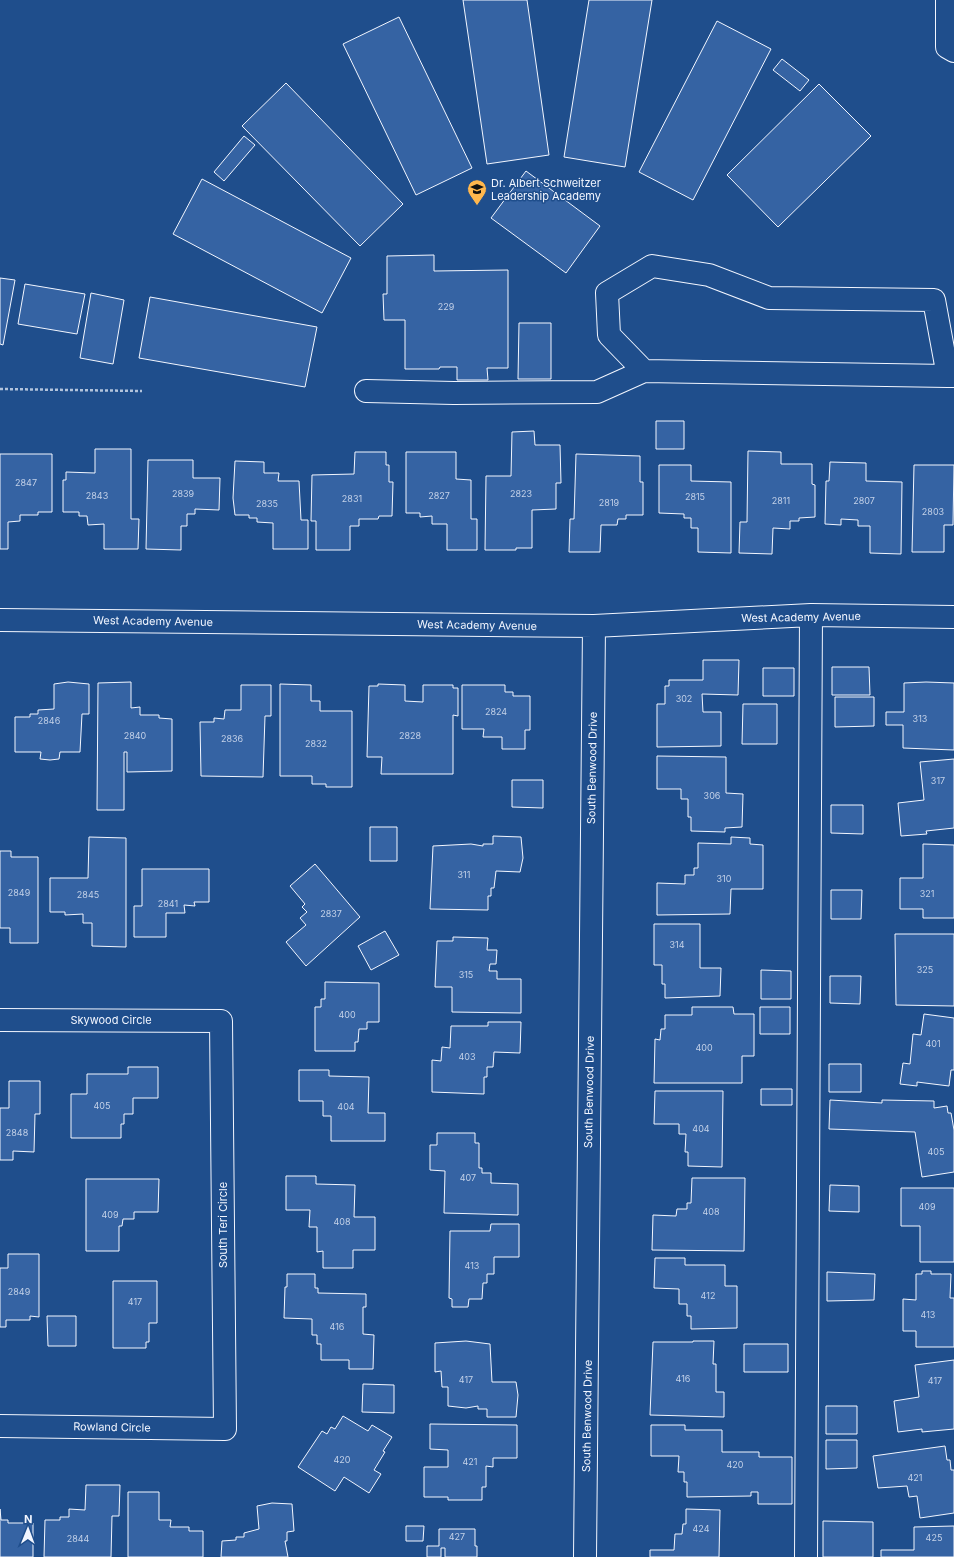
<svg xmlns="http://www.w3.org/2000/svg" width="954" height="1557" font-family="Inter,sans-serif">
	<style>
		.building { fill: #3563a3; stroke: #f2f6ff }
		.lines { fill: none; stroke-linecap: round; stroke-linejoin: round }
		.minor-casing { stroke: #f2f6ff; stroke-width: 24 }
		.path { stroke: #b3c4dc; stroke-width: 2.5; stroke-dasharray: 3 2; stroke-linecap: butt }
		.minor { stroke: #1f4e8c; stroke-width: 22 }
		.labels { text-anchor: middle; stroke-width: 3; stroke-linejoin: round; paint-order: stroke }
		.number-label { font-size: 9px; fill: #c3d1e8 }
		.poi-label { font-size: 11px; fill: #f2f6ff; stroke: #1f4e8c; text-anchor: start }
		.street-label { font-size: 11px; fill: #f2f6ff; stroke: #1f4e8c }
	</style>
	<rect width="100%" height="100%" fill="#1f4e8c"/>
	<path class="building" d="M 463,0 L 527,0 L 549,155 L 487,164 Z
		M 589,0 L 652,0 L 625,167 L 564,157 Z
		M 399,17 L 472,168 L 416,195 L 343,44 Z
		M 717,21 L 771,49 L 693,200 L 639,172 Z
		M 782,59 L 809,80 L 800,91 L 773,70 Z
		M 286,83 L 403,204 L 360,246 L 242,126 Z
		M 819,84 L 871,136 L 778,227 L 727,175 Z
		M 244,136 L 255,145 L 224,181 L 214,172 Z
		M 526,171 L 600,226 L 566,273 L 491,218 Z
		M 202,179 L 351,258 L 322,313 L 173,234 Z
		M 434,255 L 434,271 L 508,270 L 508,368 L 487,368 L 488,380 L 457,380 L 457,367 L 440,367 L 439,369 L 405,369 L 405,320 L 384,320 L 383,294 L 387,294 L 387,256 Z
		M 0,278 L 15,280 L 3,345 L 0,344 Z
		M 25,284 L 85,294 L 77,334 L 18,324 Z
		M 91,293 L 124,300 L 113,364 L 80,358 Z
		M 150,297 L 317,327 L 305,387 L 139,358 Z
		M 519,323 L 551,323 L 551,379 L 518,379 Z
		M 656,421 L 684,421 L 684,449 L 656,449 Z
		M 534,431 L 535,445 L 560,445 L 561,483 L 556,483 L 556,509 L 532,510 L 532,548 L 516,548 L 516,550 L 485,550 L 486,476 L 511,476 L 512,432 Z
		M 95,449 L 131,449 L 131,519 L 139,519 L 138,549 L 104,549 L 104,524 L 88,525 L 87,516 L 79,516 L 79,512 L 63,512 L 63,480 L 66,480 L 66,472 L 95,473 Z
		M 748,451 L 781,452 L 781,464 L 812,464 L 812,484 L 815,485 L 815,517 L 799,518 L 799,521 L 790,521 L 790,529 L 773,528 L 772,554 L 739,553 L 740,522 L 747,522 Z
		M 355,452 L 386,452 L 386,465 L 389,465 L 389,482 L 393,482 L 392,516 L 379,516 L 378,519 L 359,519 L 359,526 L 350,526 L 350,550 L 316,550 L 316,521 L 311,521 L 312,475 L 354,474 Z
		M 406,452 L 456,452 L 456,479 L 471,480 L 471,519 L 477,519 L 477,550 L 447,550 L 447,524 L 432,524 L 432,516 L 420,517 L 420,513 L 406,513 Z
		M 0,454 L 52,454 L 52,512 L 38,512 L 38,515 L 20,515 L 20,521 L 8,522 L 8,549 L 0,549 Z
		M 576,454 L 640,456 L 640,482 L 643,482 L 643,515 L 626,515 L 626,519 L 618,519 L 617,525 L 601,525 L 600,552 L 569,552 L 570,519 L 574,519 Z
		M 148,460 L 193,460 L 193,478 L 220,478 L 219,510 L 195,509 L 195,514 L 187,514 L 187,526 L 181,526 L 181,550 L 146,549 Z
		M 235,461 L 264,462 L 264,473 L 279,473 L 278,481 L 299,481 L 301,520 L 308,520 L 308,549 L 273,549 L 273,523 L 257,522 L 257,518 L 249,518 L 249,515 L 235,515 L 233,498 Z
		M 830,462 L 866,463 L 866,481 L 902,482 L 901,554 L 870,553 L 870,526 L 858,526 L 858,520 L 841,519 L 841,525 L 825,524 L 826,481 L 829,481 Z
		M 659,465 L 691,465 L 691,481 L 731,482 L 731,553 L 698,552 L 698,528 L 691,528 L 691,518 L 684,518 L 684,514 L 659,513 Z
		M 914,465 L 954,465 L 953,525 L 944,525 L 944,552 L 912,552 Z
		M 703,660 L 739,660 L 738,695 L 702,694 L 703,712 L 721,712 L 721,746 L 657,747 L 657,704 L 665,704 L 665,686 L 669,686 L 669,680 L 703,680 Z
		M 832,667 L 869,667 L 870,695 L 832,695 Z
		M 763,668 L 794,668 L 794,696 L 763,696 Z
		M 68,682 L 89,684 L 89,714 L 82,714 L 80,752 L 60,752 L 59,759 L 50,760 L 40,759 L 41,752 L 15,752 L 15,717 L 30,717 L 30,714 L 38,714 L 38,710 L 54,709 L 54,684 Z
		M 131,682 L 131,708 L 140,707 L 140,715 L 159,715 L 159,718 L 172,719 L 172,771 L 127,772 L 127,752 L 124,752 L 124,810 L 97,810 L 98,683 Z
		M 926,682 L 954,683 L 954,750 L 903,748 L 903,725 L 886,725 L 886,712 L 904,712 L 904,683 Z
		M 280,684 L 311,685 L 311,701 L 320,701 L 320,711 L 352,711 L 352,787 L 326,787 L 326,784 L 312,784 L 312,776 L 280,776 Z
		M 378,684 L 405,685 L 405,701 L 423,702 L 423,685 L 453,685 L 453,688 L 458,688 L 458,716 L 453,715 L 453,774 L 381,774 L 382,757 L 367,757 L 369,686 L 378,686 Z
		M 241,685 L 271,685 L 271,716 L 265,716 L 263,777 L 201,776 L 200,722 L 214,722 L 214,718 L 224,719 L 225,710 L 241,710 Z
		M 462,685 L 505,685 L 505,692 L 513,692 L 513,696 L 530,696 L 530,730 L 525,730 L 525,749 L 502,749 L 502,737 L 483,737 L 484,729 L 462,729 Z
		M 835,697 L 874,697 L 874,726 L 835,727 Z
		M 743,704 L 777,704 L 777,744 L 742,744 Z
		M 657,756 L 726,757 L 726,793 L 743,794 L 742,827 L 725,828 L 725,832 L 691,831 L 691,817 L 688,817 L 688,799 L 681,799 L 681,789 L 657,789 Z
		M 954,759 L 954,828 L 926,831 L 927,834 L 901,836 L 898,803 L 924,800 L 920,762 Z
		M 512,780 L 543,780 L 543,808 L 512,807 Z
		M 831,805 L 863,805 L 863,834 L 831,833 Z
		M 370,827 L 397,827 L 397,861 L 370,861 Z
		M 493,836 L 521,837 L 523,858 L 520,872 L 496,871 L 494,888 L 491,888 L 491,896 L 488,896 L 488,910 L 430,909 L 433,846 L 471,844 L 483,846 L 483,844 L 493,844 Z
		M 89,837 L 126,838 L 126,947 L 92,946 L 92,923 L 83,923 L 83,914 L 65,915 L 65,912 L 50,912 L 50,878 L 88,878 Z
		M 731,837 L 750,838 L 750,844 L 763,845 L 763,889 L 731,889 L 730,914 L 657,915 L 657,883 L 685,884 L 685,875 L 694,875 L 694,868 L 698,868 L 698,843 L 731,844 Z
		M 923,844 L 954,845 L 954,918 L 923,918 L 923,909 L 900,909 L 900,878 L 923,878 Z
		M 0,851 L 11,851 L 11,857 L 38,857 L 38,943 L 10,943 L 10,928 L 0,928 Z
		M 315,864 L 360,917 L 306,966 L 286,942 L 306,925 L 300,918 L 307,912 L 302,907 L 305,904 L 290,886 Z
		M 142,869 L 209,869 L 209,902 L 194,902 L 195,906 L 184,905 L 185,913 L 166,913 L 166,937 L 134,937 L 134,906 L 142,906 Z
		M 831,890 L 862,890 L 861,919 L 831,919 Z
		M 654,924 L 700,924 L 700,968 L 721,968 L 720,996 L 665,998 L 665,984 L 662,984 L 662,965 L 654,965 Z
		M 385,931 L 399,955 L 371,970 L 358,946 Z
		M 895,934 L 954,934 L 954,1006 L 896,1005 Z
		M 453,937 L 488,938 L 487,950 L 497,950 L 496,964 L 490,964 L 489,971 L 497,971 L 497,979 L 521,979 L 521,1013 L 452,1012 L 452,987 L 435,987 L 437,941 L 453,941 Z
		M 761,970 L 791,971 L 791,999 L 761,999 Z
		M 830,976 L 861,976 L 860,1004 L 830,1003 Z
		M 325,982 L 379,983 L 379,1022 L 367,1022 L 367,1029 L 359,1029 L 358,1042 L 355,1042 L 355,1051 L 315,1051 L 315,1007 L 321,1007 L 321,999 L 325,999 Z
		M 692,1007 L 733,1007 L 734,1014 L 754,1014 L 754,1056 L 742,1056 L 742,1083 L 654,1083 L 655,1039 L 660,1040 L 661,1029 L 665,1029 L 665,1015 L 692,1015 Z
		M 760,1007 L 790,1007 L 790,1034 L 760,1034 Z
		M 924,1014 L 954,1018 L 954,1070 L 951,1070 L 949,1086 L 917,1082 L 917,1086 L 900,1084 L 903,1063 L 910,1064 L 913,1034 L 921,1035 Z
		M 488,1022 L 521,1022 L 520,1053 L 494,1052 L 493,1067 L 487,1067 L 487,1077 L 484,1077 L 484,1094 L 432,1092 L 432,1060 L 441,1061 L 442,1047 L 450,1048 L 451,1026 L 488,1026 Z
		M 829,1064 L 861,1064 L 861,1092 L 829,1092 Z
		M 128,1067 L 158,1067 L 158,1098 L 133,1098 L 133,1114 L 124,1114 L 124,1124 L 121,1124 L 121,1138 L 71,1138 L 71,1094 L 87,1094 L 87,1074 L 128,1074 Z
		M 299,1070 L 329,1070 L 329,1076 L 369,1077 L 368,1113 L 385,1113 L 385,1141 L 331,1141 L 331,1116 L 323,1116 L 323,1101 L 299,1101 Z
		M 9,1081 L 40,1081 L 40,1114 L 35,1114 L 34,1152 L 13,1151 L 13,1160 L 0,1160 L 0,1108 L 9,1108 Z
		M 761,1089 L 792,1089 L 792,1105 L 761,1105 Z
		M 655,1091 L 723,1091 L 722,1167 L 688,1166 L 688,1152 L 685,1152 L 686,1134 L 679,1134 L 679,1124 L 654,1124 Z
		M 830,1100 L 882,1103 L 882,1100 L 934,1101 L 934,1108 L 947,1106 L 948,1113 L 951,1113 L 954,1130 L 954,1172 L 922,1177 L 915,1132 L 829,1129 Z
		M 437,1133 L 475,1133 L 475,1143 L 479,1143 L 479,1168 L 482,1168 L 482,1173 L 491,1173 L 491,1183 L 518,1184 L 518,1215 L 444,1213 L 445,1171 L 430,1170 L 430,1145 L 437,1145 Z
		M 286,1176 L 316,1176 L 316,1184 L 355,1185 L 354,1217 L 375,1217 L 375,1250 L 353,1250 L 353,1268 L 323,1268 L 323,1251 L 317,1252 L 317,1227 L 309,1227 L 310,1210 L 286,1210 Z
		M 692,1178 L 745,1178 L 744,1251 L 652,1250 L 653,1215 L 676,1216 L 677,1209 L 687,1209 L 687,1203 L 691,1203 Z
		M 86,1179 L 159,1179 L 158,1212 L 134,1212 L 134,1219 L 123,1219 L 122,1226 L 119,1226 L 119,1251 L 86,1251 Z
		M 830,1185 L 859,1186 L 859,1212 L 829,1211 Z
		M 901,1188 L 954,1188 L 954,1262 L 920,1262 L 920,1226 L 901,1226 Z
		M 491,1224 L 519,1224 L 519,1257 L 494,1257 L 494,1274 L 487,1274 L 487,1283 L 483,1283 L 482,1299 L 469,1299 L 468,1307 L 452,1307 L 452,1299 L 449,1298 L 450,1231 L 490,1231 Z
		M 8,1254 L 39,1254 L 39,1317 L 30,1316 L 30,1320 L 6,1320 L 6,1327 L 0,1327 L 0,1268 L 8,1268 Z
		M 655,1258 L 685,1258 L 685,1265 L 725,1265 L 725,1286 L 737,1286 L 737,1328 L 691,1329 L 691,1316 L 687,1316 L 687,1304 L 679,1304 L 679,1289 L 654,1288 Z
		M 922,1271 L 931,1271 L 931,1274 L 951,1274 L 950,1298 L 954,1298 L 954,1347 L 916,1347 L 916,1331 L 903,1331 L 903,1299 L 916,1300 L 916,1274 L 922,1274 Z
		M 827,1272 L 875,1274 L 874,1300 L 827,1301 Z
		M 287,1274 L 315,1274 L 315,1288 L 318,1288 L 318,1293 L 366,1294 L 366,1307 L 363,1307 L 363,1334 L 374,1335 L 373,1369 L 349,1369 L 349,1360 L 321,1360 L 321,1344 L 317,1344 L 317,1335 L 312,1335 L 312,1319 L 284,1318 L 285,1287 L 287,1287 Z
		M 113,1281 L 157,1281 L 157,1323 L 149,1323 L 149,1342 L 146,1342 L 146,1348 L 113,1348 Z
		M 47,1316 L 76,1316 L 76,1346 L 48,1346 Z
		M 466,1341 L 490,1344 L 492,1382 L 516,1382 L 518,1395 L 516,1417 L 487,1417 L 487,1409 L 478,1409 L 478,1406 L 466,1408 L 448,1406 L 448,1387 L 442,1387 L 441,1371 L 435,1372 L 435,1343 Z
		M 693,1341 L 714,1341 L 713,1364 L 716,1364 L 716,1392 L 724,1392 L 724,1417 L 650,1415 L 653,1342 L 693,1342 Z
		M 744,1344 L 788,1344 L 788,1372 L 744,1372 Z
		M 954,1360 L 954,1429 L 922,1432 L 922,1429 L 898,1432 L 894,1401 L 919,1397 L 915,1365 Z
		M 363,1384 L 394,1385 L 394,1413 L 362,1412 Z
		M 826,1406 L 857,1406 L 857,1434 L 826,1434 Z
		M 343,1416 L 368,1431 L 372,1425 L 392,1437 L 383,1451 L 385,1452 L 374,1470 L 381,1474 L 369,1493 L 344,1477 L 335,1491 L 298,1467 L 322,1431 L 327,1434 L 331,1427 L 335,1429 Z
		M 430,1424 L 517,1425 L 517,1458 L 493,1458 L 493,1467 L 486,1466 L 486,1487 L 482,1487 L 482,1500 L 448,1500 L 448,1497 L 424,1497 L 424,1467 L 448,1467 L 448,1450 L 430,1449 Z
		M 651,1425 L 685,1425 L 685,1430 L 722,1430 L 722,1452 L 759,1452 L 759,1457 L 792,1457 L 792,1504 L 758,1504 L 758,1492 L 751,1492 L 751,1496 L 687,1497 L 687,1482 L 684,1482 L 684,1472 L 678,1472 L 679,1456 L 651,1456 Z
		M 826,1440 L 857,1440 L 857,1468 L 826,1469 Z
		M 945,1446 L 947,1460 L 950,1460 L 951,1470 L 954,1470 L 954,1513 L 920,1518 L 917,1496 L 909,1497 L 907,1486 L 878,1488 L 873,1456 Z
		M 86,1485 L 120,1485 L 119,1516 L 112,1516 L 111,1557 L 44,1557 L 45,1520 L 60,1520 L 60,1517 L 69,1517 L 69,1509 L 85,1510 Z
		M 128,1492 L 159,1492 L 159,1520 L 171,1520 L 170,1527 L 189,1527 L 189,1531 L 203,1531 L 203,1557 L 128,1557 Z
		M 272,1503 L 292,1504 L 294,1531 L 287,1532 L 287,1541 L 285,1541 L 288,1557 L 221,1557 L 222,1541 L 236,1540 L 236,1537 L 244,1537 L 244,1533 L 259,1529 L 257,1506 Z
		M 0,1509 L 1,1520 L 8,1520 L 8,1523 L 33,1523 L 33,1557 L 0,1557 Z
		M 686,1509 L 720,1510 L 719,1557 L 650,1557 L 650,1550 L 674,1550 L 675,1534 L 682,1534 L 683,1524 L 686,1524 Z
		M 823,1521 L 873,1522 L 873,1557 L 823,1557 Z
		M 406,1526 L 424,1526 L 423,1541 L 406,1541 Z
		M 954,1526 L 954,1557 L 881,1557 L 881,1550 L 914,1550 L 914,1527 Z
		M 439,1529 L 475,1529 L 475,1546 L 477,1546 L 477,1557 L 445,1557 L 445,1548 L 441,1548 L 441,1557 L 427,1557 L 427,1546 L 439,1546 Z"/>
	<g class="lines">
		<defs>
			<path id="minor" d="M 947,0 L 947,47 L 954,51
				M 948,376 L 934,300 L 769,298 L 709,275 L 652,266 L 607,293 L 609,335 L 644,371 L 948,376 L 954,376
				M 366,391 L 454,393 L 597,392 L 644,371
				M 0,620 L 594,626 L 811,615 L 954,617
				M 0,1020 L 221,1021 L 225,1429 L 0,1426
				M 585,1557 L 594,626
				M 806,1557 L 811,615"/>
		</defs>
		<use href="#minor" class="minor-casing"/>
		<path class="path" d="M 0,389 L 142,391"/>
		<use href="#minor" class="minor"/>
	</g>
	<defs>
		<symbol id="school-pin" viewBox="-11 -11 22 30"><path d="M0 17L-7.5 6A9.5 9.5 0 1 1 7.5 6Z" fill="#ffb74d" stroke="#1f4e8c"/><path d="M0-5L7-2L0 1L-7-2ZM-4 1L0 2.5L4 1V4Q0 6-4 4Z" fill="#111"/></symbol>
	</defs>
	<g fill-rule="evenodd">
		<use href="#school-pin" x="466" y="178" width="22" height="30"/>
	</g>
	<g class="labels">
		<g class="number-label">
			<text x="446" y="310">229</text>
			<text x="26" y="486">2847</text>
			<text x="183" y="497">2839</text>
			<text x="521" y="497">2823</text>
			<text x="97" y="499">2843</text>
			<text x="439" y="499">2827</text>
			<text x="695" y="500">2815</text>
			<text x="352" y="502">2831</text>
			<text x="781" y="504">2811</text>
			<text x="864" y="504">2807</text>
			<text x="609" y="506">2819</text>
			<text x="267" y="507">2835</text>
			<text x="933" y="515">2803</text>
			<text x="684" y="702">302</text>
			<text x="496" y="715">2824</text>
			<text x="920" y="722">313</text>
			<text x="49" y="724">2846</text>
			<text x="135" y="739">2840</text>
			<text x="410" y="739">2828</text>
			<text x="232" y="742">2836</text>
			<text x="316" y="747">2832</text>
			<text x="938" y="784">317</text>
			<text x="712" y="799">306</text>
			<text x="464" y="878">311</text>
			<text x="724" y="882">310</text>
			<text x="19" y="896">2849</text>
			<text x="927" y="897">321</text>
			<text x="88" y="898">2845</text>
			<text x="168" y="907">2841</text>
			<text x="331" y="917">2837</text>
			<text x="677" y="948">314</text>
			<text x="925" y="973">325</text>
			<text x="466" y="978">315</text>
			<text x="347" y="1018">400</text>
			<text x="933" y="1047">401</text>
			<text x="704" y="1051">400</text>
			<text x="467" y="1060">403</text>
			<text x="102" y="1109">405</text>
			<text x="346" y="1110">404</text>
			<text x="701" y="1132">404</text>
			<text x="17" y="1136">2848</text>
			<text x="936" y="1155">405</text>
			<text x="468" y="1181">407</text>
			<text x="927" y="1210">409</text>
			<text x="711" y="1215">408</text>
			<text x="110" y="1218">409</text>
			<text x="342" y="1225">408</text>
			<text x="472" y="1269">413</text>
			<text x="19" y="1295">2849</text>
			<text x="708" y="1299">412</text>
			<text x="135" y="1305">417</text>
			<text x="928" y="1318">413</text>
			<text x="337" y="1330">416</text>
			<text x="683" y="1382">416</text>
			<text x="466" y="1383">417</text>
			<text x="935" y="1384">417</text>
			<text x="342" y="1463">420</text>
			<text x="470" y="1465">421</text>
			<text x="735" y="1468">420</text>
			<text x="915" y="1481">421</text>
			<text x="701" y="1532">424</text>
			<text x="457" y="1540">427</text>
			<text x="934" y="1541">425</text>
			<text x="78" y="1542">2844</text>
		</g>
		<g class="poi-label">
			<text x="491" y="187">Dr. Albert Schweitzer<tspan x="491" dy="13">Leadership Academy</tspan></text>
		</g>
		<g class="street-label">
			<text transform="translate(801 617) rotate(-1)" y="4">West Academy Avenue</text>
			<text transform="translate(153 621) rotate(1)" y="4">West Academy Avenue</text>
			<text transform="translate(477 625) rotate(1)" y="4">West Academy Avenue</text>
			<text transform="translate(592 768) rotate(-89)" y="4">South Benwood Drive</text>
			<text x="111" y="1024">Skywood Circle</text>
			<text transform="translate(589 1092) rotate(-89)" y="4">South Benwood Drive</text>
			<text transform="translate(223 1225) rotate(-90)" y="4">South Teri Circle</text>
			<text transform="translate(587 1416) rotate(-89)" y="4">South Benwood Drive</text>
			<text transform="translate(112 1427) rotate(1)" y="4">Rowland Circle</text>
		</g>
	</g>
	<g transform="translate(28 1529) rotate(1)" stroke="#1f4e8c" stroke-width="3" paint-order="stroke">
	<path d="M0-3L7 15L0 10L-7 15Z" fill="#f2f6ff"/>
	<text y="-6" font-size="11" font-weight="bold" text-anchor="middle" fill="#f2f6ff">N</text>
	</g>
</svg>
